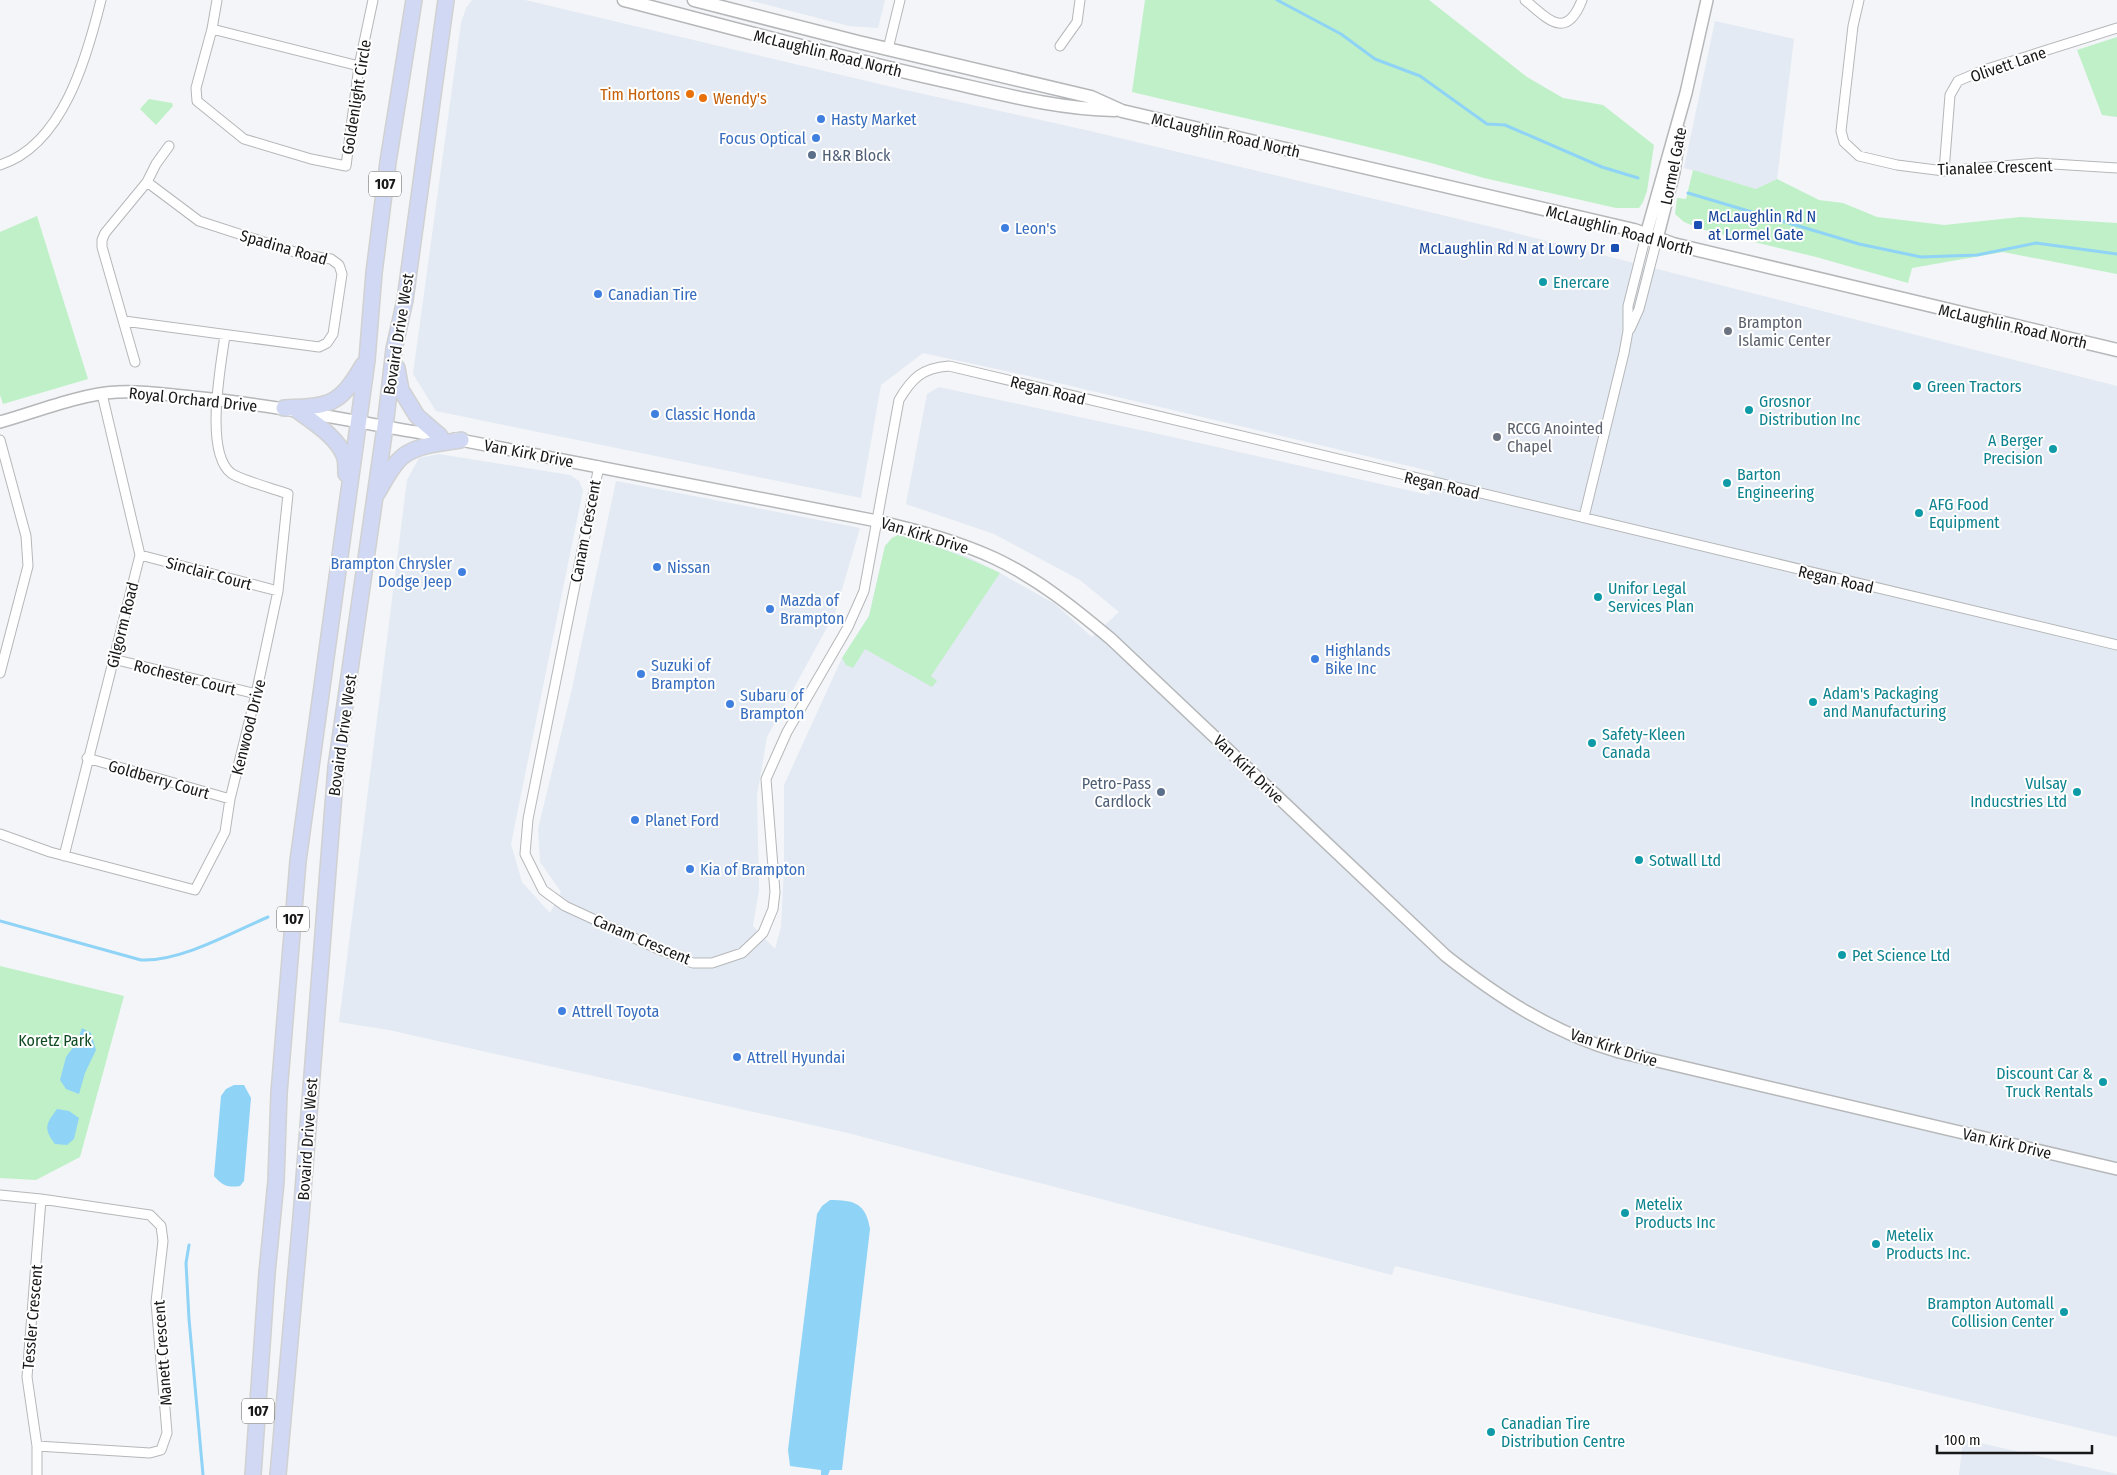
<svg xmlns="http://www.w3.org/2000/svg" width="2117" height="1475" font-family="'Fira Sans Condensed',sans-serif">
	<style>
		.built { fill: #e3eaf3 }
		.green { fill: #bff0c7 }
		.water { fill: #8fd3f6 }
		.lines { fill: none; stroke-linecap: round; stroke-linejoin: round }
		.stream { stroke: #8fd3f6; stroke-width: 3 }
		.minor-casing { stroke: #b5b7b9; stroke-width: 11 }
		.tertiary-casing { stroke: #b5b7b9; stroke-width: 14 }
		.secondary-casing { stroke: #b5b7b9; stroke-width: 15 }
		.primary-casing { stroke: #d1d1d1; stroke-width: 18 }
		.minor { stroke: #fff; stroke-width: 9 }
		.tertiary { stroke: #fff; stroke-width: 11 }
		.secondary { stroke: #fff; stroke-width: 12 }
		.primary { stroke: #d1d8f4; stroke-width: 15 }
		.food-dot { fill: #e8710a; stroke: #fff; stroke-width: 2 }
		.shop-dot { fill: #3f7fe0; stroke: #fff; stroke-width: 2 }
		.service-dot { fill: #5c6f8a; stroke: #fff; stroke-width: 2 }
		.transit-dot { fill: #1a4fb4; stroke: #fff; stroke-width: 2 }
		.culture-dot { fill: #0f9aa8; stroke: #fff; stroke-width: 2 }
		.worship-dot { fill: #6b7280; stroke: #fff; stroke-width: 2 }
		.labels { text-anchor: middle; stroke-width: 4; stroke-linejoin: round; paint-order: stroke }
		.shield { fill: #fff; stroke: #5d5d5e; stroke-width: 1 }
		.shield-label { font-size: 15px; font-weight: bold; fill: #181819 }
		.street-label { font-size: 16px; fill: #181819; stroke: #fff }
		.food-label { font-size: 16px; fill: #c56008; stroke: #fff; text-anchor: end }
		.shop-label { font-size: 16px; fill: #366cbe; stroke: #fff; text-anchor: start }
		.service-label { font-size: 16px; fill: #4e5e75; stroke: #fff; text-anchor: start }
		.transit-label { font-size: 16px; fill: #164399; stroke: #fff; text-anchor: start }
		.culture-label { font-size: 16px; fill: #0d838f; stroke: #fff; text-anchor: start }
		.worship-label { font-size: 16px; fill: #5b616d; stroke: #fff; text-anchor: start }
		.park-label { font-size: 16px; fill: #0f4a21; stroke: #fff }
	</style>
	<rect width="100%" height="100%" fill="#f3f5f8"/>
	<path class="built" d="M 472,0 L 525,0 L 892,87 L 1090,131 L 1492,227 L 2117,386 L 2117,1437 L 1395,1266 L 1392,1275 L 848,1133 L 389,1030 L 339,1022 L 407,480 L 419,458 L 439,454 L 570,475 L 579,481 L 583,490 L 511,844 L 522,882 L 550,913 L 561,892 L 540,862 L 538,829 L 571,693 L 616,481 L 860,528 L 835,613 L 767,737 L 757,795 L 759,890 L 753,926 L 775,949 L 781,927 L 784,870 L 784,785 L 842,658 L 869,616 L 885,546 L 892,538 L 898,535 L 938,546 L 968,557 L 1000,573 L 1055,604 L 1092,637 L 1119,612 L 1080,580 L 994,534 L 906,504 L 927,394 L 939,387 L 1168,436 L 1429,495 L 1434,472 L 1033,377 L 923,353 L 881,385 L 861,498 L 436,411 L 413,374 L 461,23 L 466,8 Z
		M 748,0 L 885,0 L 878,28 L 849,26 Z
		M 1715,21 L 1794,39 L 1777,179 L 1756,189 L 1684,168 Z
		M 1963,1439 L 2117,1474 L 2117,1475 L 1959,1475 Z"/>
	<path class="green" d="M 1145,0 L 1429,0 L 1527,77 L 1563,98 L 1603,105 L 1654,145 L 1647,191 L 1643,202 L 1639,208 L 1616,208 L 1484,178 C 1369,144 1250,120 1132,92 Z
		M 2117,37 L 2117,117 L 2102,115 L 2077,50 Z
		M 149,99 L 172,103 L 173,106 L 156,125 L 140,109 Z
		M 1693,170 L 1756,189 L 1777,179 L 1819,200 L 1843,203 L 1877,217 L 1944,225 L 2021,217 L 2117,223 L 2117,274 L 2003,252 L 1912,268 L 1908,283 L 1816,257 L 1701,229 L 1684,222 L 1675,214 L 1677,198 L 1686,199 Z
		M 37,216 L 88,379 L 3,404 L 0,395 L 0,232 Z
		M 898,535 C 933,545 967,557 1000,573 L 931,676 L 937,681 L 932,687 L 865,649 L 853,668 L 846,665 L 842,658 L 869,616 L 885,546 L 892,538 Z
		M 0,966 L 124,996 L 80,1157 L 36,1180 L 0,1178 Z"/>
	<path class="water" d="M 82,1028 L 91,1033 L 96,1050 L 85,1073 L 79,1094 L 66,1089 L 60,1080 L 66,1057 L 77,1042 Z
		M 234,1085 L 244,1085 L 251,1098 L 244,1181 L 240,1186 C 227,1188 222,1185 214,1176 L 221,1096 L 226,1089 Z
		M 57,1109 L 69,1111 L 79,1118 L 74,1139 L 67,1145 L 55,1144 C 43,1128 46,1124 57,1109 Z
		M 830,1200 C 854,1200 866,1203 870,1229 L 842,1470 L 830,1470 L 828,1475 L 821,1475 L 821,1470 L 790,1466 L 788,1450 L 817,1214 L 822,1206 Z"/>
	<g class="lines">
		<path class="stream" d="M 1277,0 L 1341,34 L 1375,59 L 1420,76 L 1487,124 L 1505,125 L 1602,167 L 1638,178
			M 1688,193 L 1859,244 L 1921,257 L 1977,255 L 2036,243 L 2117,254
			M 0,921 L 141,960 C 180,962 231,933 268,917
			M 189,1245 L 186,1263 L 189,1319 L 203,1475"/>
		<defs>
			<path id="minor" d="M 217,0 L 212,29 L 196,88 L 197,101 L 244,139 L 311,159 L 346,166 L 359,66 L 373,0
				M 1525,0 C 1548,19 1566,41 1582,0
				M 1859,0 L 1853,26 L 1841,131 L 1844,142 L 1859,156 L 1897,165 L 1944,171 L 2037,163 L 2117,168
				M 212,29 L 359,66
				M 1060,46 L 1077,22 L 1080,0
				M 888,49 L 900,0
				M 0,165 C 63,145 87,57 101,0
				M 1944,171 L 1950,95 L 1958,81 L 1984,70 L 2117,28
				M 147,182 L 156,164 L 169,146
				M 124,321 L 319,347 L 327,343 L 333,334 L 342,274 L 339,265 L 331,259 L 304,255 L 199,221 L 147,182 L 105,233 L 102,240 L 102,247 L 135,362
				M 1630,329 L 1639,309 L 1657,239
				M 0,440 L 26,536 L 28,566 L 0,673
				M 599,466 L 528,819 L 525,854 L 543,890 L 565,906 L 658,949 L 693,963 L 712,963 L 742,953 L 763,933 L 773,909 L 775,892 L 766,779 L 787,732 L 848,627 L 864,591 L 899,400 C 912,378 922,368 949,366 L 2117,645
				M 1584,517 L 1624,353 L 1628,331 L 1628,306 L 1646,235
				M 140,555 L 278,591
				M 113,659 L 256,694
				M 87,758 L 230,799
				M 0,834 L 50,852 L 195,890 L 225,832 L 230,799 L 256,694 L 278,591 L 288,494 C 277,490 238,479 231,473 C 204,452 221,365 225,335
				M 64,856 L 140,555 L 102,394
				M 0,1195 L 41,1199 L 27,1377 L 37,1446 L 37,1475
				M 37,1446 L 150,1453 L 161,1450 L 167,1433 L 156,1302 L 163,1241 L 161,1226 L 150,1215 L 41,1199"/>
			<path id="tertiary" d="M 1646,235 L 1686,93 L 1707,0
				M 1657,239 L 1674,172 L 1680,131
				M 0,422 C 36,412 80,394 117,392 C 142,390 168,395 192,397 C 275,405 357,422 439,436
				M 455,439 L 877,521 C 917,530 957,541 994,558 C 1037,578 1074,608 1111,639 L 1446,956 C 1501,999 1552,1032 1619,1052 L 2117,1169"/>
			<path id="secondary" d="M 624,0 C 728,27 831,55 936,79 C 995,92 1054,109 1115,110
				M 694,0 L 858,42 L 1091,97 L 1122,111 L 1634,230 L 1673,244 L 2117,350"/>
			<path id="primary" d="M 397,368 L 401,390 L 417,416 L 440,436
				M 284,408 C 330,406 339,406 363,365
				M 298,411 C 313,422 339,438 345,458 C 346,463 346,469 346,474
				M 376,495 C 383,484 389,471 398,461 C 413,444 440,444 461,440
				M 253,1475 L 267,1273 L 276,1181 L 279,1093 L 298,861 L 367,360 L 374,273 L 388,162 L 414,0
				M 278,1475 L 301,1217 L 336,767 L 385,427 L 394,349 L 405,300 L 446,0"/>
		</defs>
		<use href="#minor" class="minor-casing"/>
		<use href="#tertiary" class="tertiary-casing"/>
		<use href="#secondary" class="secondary-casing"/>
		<use href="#primary" class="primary-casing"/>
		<use href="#minor" class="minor"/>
		<use href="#tertiary" class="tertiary"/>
		<use href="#secondary" class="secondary"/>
		<use href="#primary" class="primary"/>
	</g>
	<g class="food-dot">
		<circle cx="690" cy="94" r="5"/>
		<circle cx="703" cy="98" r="5"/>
	</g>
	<g class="shop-dot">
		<circle cx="821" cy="119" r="5"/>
		<circle cx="816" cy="138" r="5"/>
		<circle cx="1005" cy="228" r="5"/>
		<circle cx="598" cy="294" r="5"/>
		<circle cx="655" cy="414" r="5"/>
		<circle cx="657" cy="567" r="5"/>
		<circle cx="462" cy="572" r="5"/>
		<circle cx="770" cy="609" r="5"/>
		<circle cx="1315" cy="659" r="5"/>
		<circle cx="641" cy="674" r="5"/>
		<circle cx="730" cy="704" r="5"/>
		<circle cx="635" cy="820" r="5"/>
		<circle cx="690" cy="869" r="5"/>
		<circle cx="562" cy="1011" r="5"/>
		<circle cx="737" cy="1057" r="5"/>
	</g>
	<g class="service-dot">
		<circle cx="812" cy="155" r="5"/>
		<circle cx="1161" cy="792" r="5"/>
	</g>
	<g class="transit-dot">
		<rect x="1693" y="220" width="10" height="10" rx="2.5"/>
		<rect x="1610" y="243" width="10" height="10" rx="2.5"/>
	</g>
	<g class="culture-dot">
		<circle cx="1543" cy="282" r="5"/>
		<circle cx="1917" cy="386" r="5"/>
		<circle cx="1749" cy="410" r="5"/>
		<circle cx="2053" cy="449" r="5"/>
		<circle cx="1727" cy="483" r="5"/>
		<circle cx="1919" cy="513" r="5"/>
		<circle cx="1598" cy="597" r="5"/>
		<circle cx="1813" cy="702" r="5"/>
		<circle cx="1592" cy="743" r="5"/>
		<circle cx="2077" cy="792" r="5"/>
		<circle cx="1639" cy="860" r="5"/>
		<circle cx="1842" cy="955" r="5"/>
		<circle cx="2103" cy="1082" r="5"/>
		<circle cx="1625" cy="1213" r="5"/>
		<circle cx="1876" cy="1244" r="5"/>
		<circle cx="2064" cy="1312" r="5"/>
		<circle cx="1491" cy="1432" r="5"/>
	</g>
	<g class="worship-dot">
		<circle cx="1728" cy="331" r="5"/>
		<circle cx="1497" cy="437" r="5"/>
	</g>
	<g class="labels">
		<g class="shield">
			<rect x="369" y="171.5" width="32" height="25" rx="4"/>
			<rect x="277" y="906.5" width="32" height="25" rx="4"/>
			<rect x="242" y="1398.5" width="32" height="25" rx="4"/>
		</g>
		<g class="shield-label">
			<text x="385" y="189">107</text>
			<text x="293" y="924">107</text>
			<text x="258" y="1416">107</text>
		</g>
		<g class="street-label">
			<text transform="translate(828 53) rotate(14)" y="6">McLaughlin Road North</text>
			<text transform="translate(2008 64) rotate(-19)" y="6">Olivett Lane</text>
			<text transform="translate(356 97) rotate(-81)" y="6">Goldenlight Circle</text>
			<text transform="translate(1226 135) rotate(13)" y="6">McLaughlin Road North</text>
			<text transform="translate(1673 166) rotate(-79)" y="6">Lormel Gate</text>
			<text transform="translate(1995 167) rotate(-2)" y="6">Tianalee Crescent</text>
			<text transform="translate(1620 230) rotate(15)" y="6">McLaughlin Road North</text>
			<text transform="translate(284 247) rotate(16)" y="6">Spadina Road</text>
			<text transform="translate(2013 326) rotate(13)" y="6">McLaughlin Road North</text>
			<text transform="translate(398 334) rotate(-81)" y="6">Bovaird Drive West</text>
			<text transform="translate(1048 390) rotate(14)" y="6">Regan Road</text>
			<text transform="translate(193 399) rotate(6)" y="6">Royal Orchard Drive</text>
			<text transform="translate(529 453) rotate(11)" y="6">Van Kirk Drive</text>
			<text transform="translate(1442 485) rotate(13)" y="6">Regan Road</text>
			<text transform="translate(585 531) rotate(-79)" y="6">Canam Crescent</text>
			<text transform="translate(925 535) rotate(17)" y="6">Van Kirk Drive</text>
			<text transform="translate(209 573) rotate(15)" y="6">Sinclair Court</text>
			<text transform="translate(1836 579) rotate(13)" y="6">Regan Road</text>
			<text transform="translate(122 625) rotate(-76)" y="6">Gilgorm Road</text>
			<text transform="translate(185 677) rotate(14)" y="6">Rochester Court</text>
			<text transform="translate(248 727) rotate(-76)" y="6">Kenwood Drive</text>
			<text transform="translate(342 735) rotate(-82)" y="6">Bovaird Drive West</text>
			<text transform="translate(1249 769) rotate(44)" y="6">Van Kirk Drive</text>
			<text transform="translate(159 779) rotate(16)" y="6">Goldberry Court</text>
			<text transform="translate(642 939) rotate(23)" y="6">Canam Crescent</text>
			<text transform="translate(1614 1047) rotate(18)" y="6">Van Kirk Drive</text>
			<text transform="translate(307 1139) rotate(-86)" y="6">Bovaird Drive West</text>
			<text transform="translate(2007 1143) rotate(13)" y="6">Van Kirk Drive</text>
			<text transform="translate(32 1317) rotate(-85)" y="6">Tessler Crescent</text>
			<text transform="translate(162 1353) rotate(-94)" y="6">Manett Crescent</text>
		</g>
		<g class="food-label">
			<text x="680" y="100">Tim Hortons</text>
			<text x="713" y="104" text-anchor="start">Wendy's</text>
		</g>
		<g class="shop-label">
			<text x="831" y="125">Hasty Market</text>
			<text x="806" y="144" text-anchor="end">Focus Optical</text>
			<text x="1015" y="234">Leon's</text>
			<text x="608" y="300">Canadian Tire</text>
			<text x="665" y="420">Classic Honda</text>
			<text x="452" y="569" text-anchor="end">Brampton Chrysler<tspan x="452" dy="18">Dodge Jeep</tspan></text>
			<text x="667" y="573">Nissan</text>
			<text x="780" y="606">Mazda of<tspan x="780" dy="18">Brampton</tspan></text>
			<text x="1325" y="656">Highlands<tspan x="1325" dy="18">Bike Inc</tspan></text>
			<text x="651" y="671">Suzuki of<tspan x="651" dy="18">Brampton</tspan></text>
			<text x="740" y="701">Subaru of<tspan x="740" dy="18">Brampton</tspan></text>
			<text x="645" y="826">Planet Ford</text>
			<text x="700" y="875">Kia of Brampton</text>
			<text x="572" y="1017">Attrell Toyota</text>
			<text x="747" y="1063">Attrell Hyundai</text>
		</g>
		<g class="service-label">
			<text x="822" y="161">H&amp;R Block</text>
			<text x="1151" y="789" text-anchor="end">Petro-Pass<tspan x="1151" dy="18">Cardlock</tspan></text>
		</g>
		<g class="transit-label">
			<text x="1708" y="222">McLaughlin Rd N<tspan x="1708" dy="18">at Lormel Gate</tspan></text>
			<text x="1605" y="254" text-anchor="end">McLaughlin Rd N at Lowry Dr</text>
		</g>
		<g class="culture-label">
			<text x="1553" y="288">Enercare</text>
			<text x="1927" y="392">Green Tractors</text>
			<text x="1759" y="407">Grosnor<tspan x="1759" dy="18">Distribution Inc</tspan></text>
			<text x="2043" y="446" text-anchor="end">A Berger<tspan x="2043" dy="18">Precision</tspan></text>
			<text x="1737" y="480">Barton<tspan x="1737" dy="18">Engineering</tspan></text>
			<text x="1929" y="510">AFG Food<tspan x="1929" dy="18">Equipment</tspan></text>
			<text x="1608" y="594">Unifor Legal<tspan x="1608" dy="18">Services Plan</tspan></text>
			<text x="1823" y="699">Adam's Packaging<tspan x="1823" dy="18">and Manufacturing</tspan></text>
			<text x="1602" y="740">Safety-Kleen<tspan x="1602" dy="18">Canada</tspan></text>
			<text x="2067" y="789" text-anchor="end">Vulsay<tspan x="2067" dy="18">Inducstries Ltd</tspan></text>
			<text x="1649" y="866">Sotwall Ltd</text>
			<text x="1852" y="961">Pet Science Ltd</text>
			<text x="2093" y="1079" text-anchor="end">Discount Car &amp;<tspan x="2093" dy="18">Truck Rentals</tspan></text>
			<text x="1635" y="1210">Metelix<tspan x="1635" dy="18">Products Inc</tspan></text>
			<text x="1886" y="1241">Metelix<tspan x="1886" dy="18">Products Inc.</tspan></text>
			<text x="2054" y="1309" text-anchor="end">Brampton Automall<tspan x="2054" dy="18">Collision Center</tspan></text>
			<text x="1501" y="1429">Canadian Tire<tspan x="1501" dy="18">Distribution Centre</tspan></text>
		</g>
		<g class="worship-label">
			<text x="1738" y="328">Brampton<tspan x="1738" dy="18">Islamic Center</tspan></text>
			<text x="1507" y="434">RCCG Anointed<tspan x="1507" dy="18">Chapel</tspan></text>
		</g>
		<g class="park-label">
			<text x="55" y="1046">Koretz Park</text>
		</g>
	</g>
	<path d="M1937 1445v8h155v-8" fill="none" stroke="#181819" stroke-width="2.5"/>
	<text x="1944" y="1445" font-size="15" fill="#181819" stroke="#ffffff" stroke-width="4" paint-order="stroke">100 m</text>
</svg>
